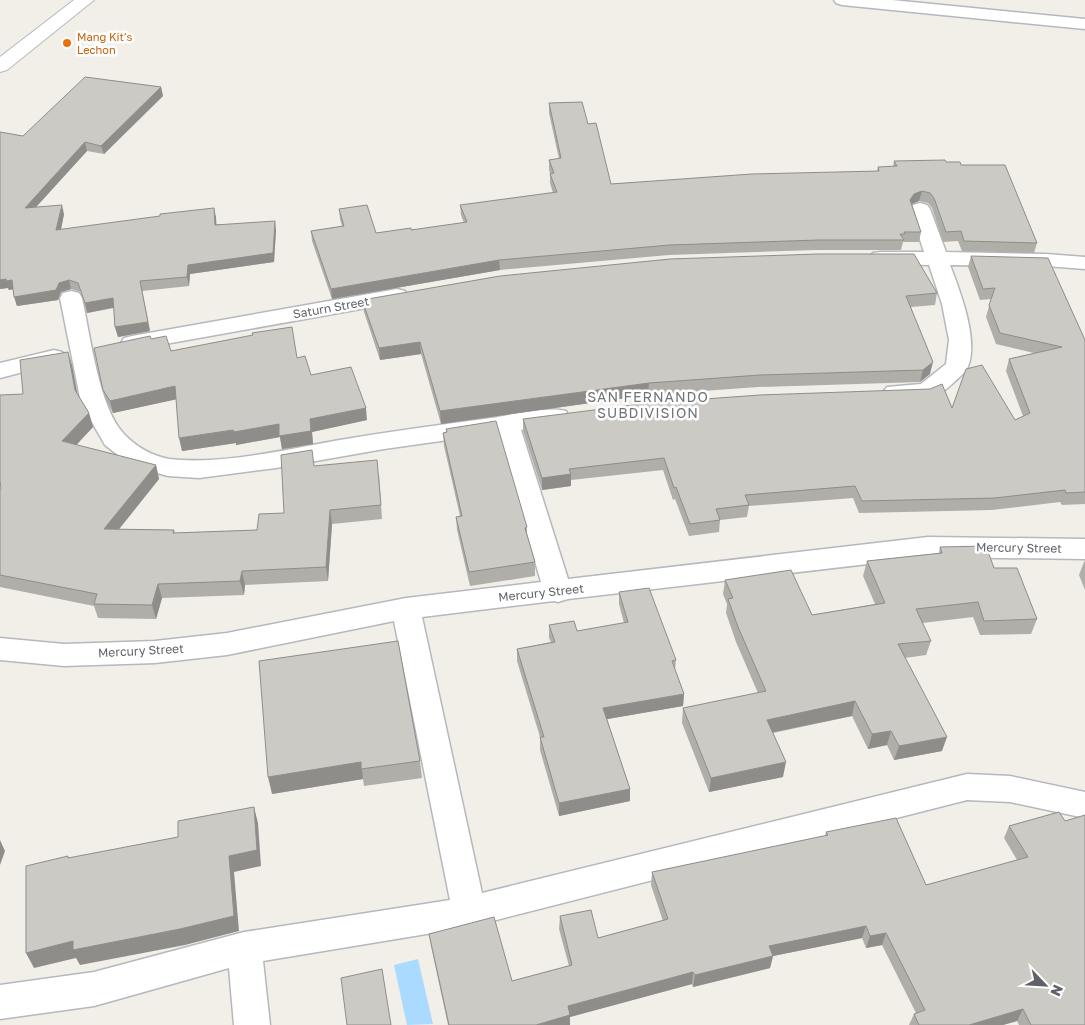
<svg xmlns="http://www.w3.org/2000/svg" width="1085" height="1025" font-family="'Golos Text',sans-serif">
	<style>
		.water { fill: #aadaff }
		.lines { fill: none; stroke-linecap: round; stroke-linejoin: round }
		.minor-casing { stroke: #b5b8bc; stroke-width: 3 }
		.secondary-casing { stroke: #b6babf; stroke-width: 2 }
		.minor { fill: #fff; fill-rule: evenodd }
		.secondary { fill: #fff; fill-rule: evenodd }
		.wall { fill: #afaea9 }
		.shaded-wall { fill: #8f8d8a }
		.building { fill: #cccac5; stroke: #8f8d8a }
		.food-dot { fill: #e8710a; stroke: #fff; stroke-width: 2 }
		.labels { text-anchor: middle; stroke-width: 5; stroke-linejoin: round; paint-order: stroke }
		.far-food-label { font-size: 11px; fill: #c56008; stroke: #fff; text-anchor: start }
		.street-label { font-size: 12px; fill: #5f6368; stroke: #fff }
		.neighbourhood-label { font-size: 14px; letter-spacing: 1px; fill: #70757a; stroke: #fff }
	</style>
	<rect width="100%" height="100%" fill="#f1efe8"/>
	<path class="water" d="M 418,959 L 433,1024 L 407,1025 L 394,965 Z"/>
	<g class="lines">
		<defs>
			<path id="minor" d="M 834,0 L 892,0 L 1085,19 L 1085,29 L 842,5 L 836,3 Z
				M 920,203 L 927,205 L 930,209 L 946,252 L 1046,254 L 1085,257 L 1085,269 L 1046,266 L 950,265 C 960,291 982,347 965,372 C 956,380 945,392 934,397 C 921,402 899,401 887,397 L 883,392 L 887,387 L 921,384 L 946,364 L 949,340 L 942,304 L 929,265 L 881,264 L 873,263 L 870,258 L 873,253 L 881,252 L 924,252 L 910,209 L 913,205 Z
				M 397,289 L 405,291 L 408,296 L 405,301 L 132,350 L 124,348 L 121,343 L 124,338 L 132,336 Z
				M 71,291 L 79,293 L 82,298 C 90,334 99,408 124,434 C 135,446 152,456 169,459 C 219,465 285,450 334,441 C 386,432 439,425 491,418 C 512,415 545,406 566,411 L 569,417 L 566,423 L 521,430 L 568,579 L 928,537 L 1085,539 L 1085,559 L 928,557 L 568,599 L 558,602 L 554,601 L 422,617 L 482,893 L 967,774 L 1010,776 L 1085,792 L 1085,818 L 1010,802 L 967,800 L 469,927 L 263,961 L 270,1025 L 234,1025 L 229,968 L 94,1006 L 0,1019 L 0,985 L 94,972 L 244,932 L 450,900 L 394,621 L 227,655 L 155,663 L 64,666 L 0,660 L 0,638 L 64,644 L 155,641 L 227,633 L 406,598 L 541,582 L 498,433 L 384,449 L 276,468 L 199,478 L 168,476 L 132,466 L 105,445 L 81,403 L 60,298 L 63,293 Z
				M 54,350 L 62,352 L 66,357 L 62,362 L 0,378 L 0,363 Z"/>
			<path id="secondary" d="M 74,0 L 94,0 L 7,70 L 0,72 L 0,57 Z"/>
		</defs>
		<use href="#minor" class="minor-casing"/>
		<use href="#secondary" class="secondary-casing"/>
		<use href="#minor" class="minor"/>
		<use href="#secondary" class="secondary"/>
	</g>
	<path class="wall" d="M 161,87 L 163,96 L 104,154 L 87,151 L 36,207 L 64,214 L 61,230 L 216,217 L 216,224 L 276,230 L 274,262 L 190,274 L 189,286 L 142,291 L 150,331 L 118,337 L 115,327 L 114,308 L 87,313 L 81,292 L 71,289 L 61,292 L 58,300 L 17,306 L 13,289 L 9,290 L 8,288 L 0,289 L 0,132 L 23,136 Z
		M 549,103 L 588,124 L 611,184 L 877,171 L 878,167 L 893,167 L 894,161 L 946,162 L 961,165 L 1037,243 L 1034,253 L 962,251 L 958,241 L 943,242 L 932,208 L 928,203 L 919,201 L 912,204 L 921,232 L 919,242 L 903,242 L 901,250 L 816,250 L 669,255 L 500,270 L 332,299 L 312,241 L 311,231 L 342,226 L 340,219 L 339,209 L 376,233 L 411,230 L 464,223 L 461,215 L 460,205 L 553,193 L 550,183 L 550,174 L 549,169 L 549,160 L 559,159 L 549,113 Z
		M 971,256 L 1085,340 L 1085,504 L 1062,505 L 1060,502 L 992,510 L 859,513 L 853,498 L 749,506 L 747,517 L 720,520 L 719,532 L 689,536 L 675,499 L 673,500 L 663,470 L 571,480 L 571,486 L 542,490 L 523,431 L 523,419 L 952,408 L 1015,420 L 1023,416 L 1006,371 L 1009,359 L 1034,353 L 996,344 L 986,317 L 991,299 L 980,300 L 968,267 Z
		M 937,293 L 935,305 L 911,307 L 930,374 L 920,382 L 758,387 L 648,395 L 441,424 L 421,354 L 380,360 L 364,312 L 362,300 Z
		M 151,339 L 171,351 L 297,358 L 311,375 L 367,420 L 312,432 L 313,444 L 282,449 L 280,437 L 236,445 L 236,443 L 182,451 L 176,399 L 113,413 L 107,402 L 103,390 Z
		M 72,365 L 77,394 L 89,413 L 93,427 L 76,445 L 156,465 L 159,479 L 119,529 L 174,530 L 175,533 L 257,530 L 284,513 L 315,466 L 379,474 L 382,519 L 332,524 L 328,581 L 245,585 L 244,595 L 162,598 L 156,619 L 98,618 L 94,606 L 0,587 L 0,490 L 1,489 L 23,394 Z
		M 446,429 L 527,527 L 527,536 L 535,562 L 535,576 L 470,586 L 457,530 L 456,517 L 460,516 L 444,446 L 443,433 L 446,432 Z
		M 940,547 L 994,568 L 1037,619 L 1031,634 L 980,635 L 973,617 L 922,623 L 931,641 L 926,655 L 905,658 L 942,751 L 894,760 L 887,745 L 868,749 L 852,716 L 773,733 L 783,777 L 709,792 L 682,723 L 683,708 L 758,693 L 736,642 L 726,613 L 727,604 L 723,594 L 725,580 L 812,615 L 875,604 L 863,576 L 867,561 L 939,553 Z
		M 1085,561 L 1085,590 L 1079,575 L 1084,562 Z
		M 619,592 L 676,660 L 675,670 L 684,694 L 683,706 L 607,719 L 630,789 L 630,801 L 559,816 L 540,750 L 540,737 L 517,661 L 517,649 L 551,642 L 549,638 L 549,625 L 577,631 L 624,623 L 619,604 Z
		M 398,641 L 420,761 L 422,778 L 364,786 L 363,779 L 272,794 Z
		M 1059,812 L 1085,1025 L 1019,1025 L 1017,1021 L 1003,1025 L 909,1025 L 914,1014 L 916,1013 L 882,945 L 866,948 L 862,938 L 773,956 L 770,968 L 693,987 L 692,984 L 570,1017 L 570,1025 L 448,1025 L 431,946 L 429,934 L 512,981 L 569,966 L 559,929 L 560,916 L 598,938 L 663,921 L 651,885 L 652,872 L 825,836 L 826,832 L 926,885 L 1017,860 L 1004,838 L 1009,826 Z"/>
	<path class="shaded-wall" d="M 161,87 L 163,96 L 104,154 L 101,146 Z
		M 85,142 L 87,151 L 27,217 L 25,208 Z
		M 922,191 L 919,201 L 912,204 L 910,200 L 914,194 Z
		M 62,205 L 64,214 L 59,239 L 56,230 Z
		M 214,208 L 216,217 L 217,234 L 215,225 Z
		M 275,221 L 276,230 L 274,262 L 190,274 L 189,286 L 187,277 L 188,265 Z
		M 499,260 L 500,270 L 332,299 L 331,289 Z
		M 6,279 L 12,280 L 15,289 L 9,290 L 8,288 L 0,289 L 0,280 Z
		M 69,280 L 71,289 L 61,292 L 58,300 L 17,306 L 14,297 Z
		M 140,281 L 150,331 L 118,337 L 115,327 Z
		M 113,298 L 116,307 L 87,313 L 85,303 Z
		M 420,342 L 421,354 L 380,360 L 379,348 Z
		M 68,352 L 72,365 L 79,403 L 75,390 Z
		M 933,362 L 930,374 L 920,382 L 923,370 Z
		M 649,383 L 648,395 L 441,424 L 440,411 Z
		M 175,386 L 178,399 L 113,413 L 110,401 Z
		M 366,408 L 367,420 L 312,432 L 313,444 L 282,449 L 280,437 L 236,445 L 236,443 L 182,451 L 179,438 L 279,424 Z
		M 89,413 L 93,427 L 67,455 L 62,441 Z
		M 156,465 L 159,479 L 108,543 L 104,529 Z
		M 571,474 L 571,486 L 542,490 L 542,478 Z
		M 330,510 L 332,524 L 328,581 L 326,567 Z
		M 242,571 L 245,585 L 244,595 L 240,581 Z
		M 158,584 L 162,598 L 156,619 L 152,605 Z
		M 684,694 L 683,706 L 602,720 L 603,708 Z
		M 855,701 L 852,716 L 764,734 L 767,720 Z
		M 891,731 L 887,745 L 868,749 L 872,734 Z
		M 947,737 L 942,751 L 894,760 L 899,746 Z
		M 361,762 L 363,779 L 272,794 L 268,777 Z
		M 786,762 L 783,777 L 709,792 L 711,778 Z
		M 630,789 L 630,801 L 559,816 L 559,803 Z
		M 254,807 L 258,823 L 261,866 L 234,872 L 239,931 L 185,945 L 80,965 L 76,958 L 34,968 L 26,953 L 229,856 Z
		M 0,840 L 5,851 L 0,865 Z
		M 866,926 L 862,938 L 773,956 L 770,968 L 693,987 L 695,975 L 769,946 Z
		M 886,933 L 882,945 L 866,948 L 870,936 Z
		M 693,972 L 692,984 L 570,1017 L 570,1025 L 536,1025 L 568,1006 Z
		M 1023,1009 L 1017,1021 L 1003,1025 L 969,1025 Z"/>
	<path class="building" d="M 85,77 L 161,87 L 101,146 L 85,142 L 25,208 L 62,205 L 56,230 L 160,216 L 160,214 L 214,208 L 215,225 L 275,221 L 273,253 L 188,265 L 187,277 L 140,281 L 148,322 L 115,327 L 113,298 L 85,303 L 78,283 L 69,280 L 59,283 L 56,290 L 14,297 L 12,280 L 6,281 L 6,279 L 0,280 L 0,132 L 23,136 Z
		M 582,102 L 588,124 L 596,123 L 611,184 L 752,174 L 879,171 L 878,167 L 897,166 L 894,161 L 945,160 L 946,162 L 960,162 L 961,165 L 1005,165 L 1037,243 L 964,241 L 961,231 L 946,232 L 934,198 L 930,193 L 922,191 L 914,194 L 910,200 L 921,232 L 904,232 L 905,234 L 900,234 L 904,240 L 818,240 L 670,245 L 499,260 L 331,289 L 311,231 L 344,226 L 339,209 L 367,205 L 376,233 L 411,228 L 411,230 L 467,222 L 460,205 L 557,192 L 550,174 L 554,173 L 549,160 L 561,158 L 549,103 Z
		M 818,254 L 914,254 L 937,293 L 906,296 L 933,362 L 923,370 L 760,375 L 649,383 L 440,411 L 420,342 L 379,348 L 362,300 L 500,276 L 670,259 Z
		M 971,256 L 1048,258 L 1085,340 L 1085,492 L 1066,493 L 1065,490 L 995,498 L 862,501 L 855,486 L 745,495 L 749,505 L 716,509 L 720,520 L 690,524 L 676,487 L 674,488 L 664,458 L 569,469 L 571,474 L 542,478 L 523,419 L 649,403 L 760,395 L 930,389 L 942,384 L 952,408 L 966,369 L 982,365 L 1015,420 L 1030,413 L 1009,359 L 1062,347 L 1000,333 L 989,305 L 995,288 L 983,289 Z
		M 292,327 L 297,358 L 305,356 L 311,375 L 351,367 L 366,408 L 310,419 L 311,431 L 279,436 L 279,424 L 234,432 L 233,430 L 179,438 L 175,386 L 110,401 L 103,390 L 94,348 L 150,336 L 151,339 L 166,336 L 171,351 L 253,335 L 252,333 Z
		M 68,352 L 75,390 L 89,413 L 62,441 L 156,465 L 104,529 L 174,530 L 173,533 L 257,530 L 259,514 L 284,513 L 281,455 L 312,450 L 314,466 L 377,460 L 381,505 L 330,510 L 326,567 L 242,571 L 240,581 L 158,584 L 152,605 L 94,604 L 97,594 L 0,575 L 0,490 L 1,489 L 0,480 L 0,395 L 23,394 L 20,360 Z
		M 496,421 L 527,527 L 525,528 L 535,562 L 469,572 L 456,517 L 462,516 L 443,433 L 447,432 L 446,429 Z
		M 986,546 L 994,568 L 1017,568 L 1037,619 L 984,621 L 978,602 L 916,609 L 931,641 L 898,644 L 947,737 L 899,746 L 891,731 L 872,734 L 855,701 L 767,720 L 786,762 L 711,778 L 683,708 L 766,691 L 738,627 L 728,599 L 733,598 L 725,580 L 791,570 L 812,615 L 885,603 L 867,561 L 942,553 L 940,547 Z
		M 649,588 L 676,660 L 672,661 L 684,694 L 603,708 L 630,789 L 559,803 L 540,737 L 544,737 L 517,649 L 555,642 L 549,625 L 574,621 L 577,631 L 628,622 L 619,592 Z
		M 398,641 L 420,761 L 361,769 L 361,762 L 268,777 L 259,661 Z
		M 254,807 L 257,850 L 229,856 L 234,916 L 180,929 L 73,950 L 73,941 L 26,953 L 26,866 L 68,856 L 68,858 L 178,837 L 178,821 Z
		M 1059,812 L 1065,821 L 1085,815 L 1085,1025 L 1031,1025 L 1023,1009 L 969,1025 L 919,1025 L 914,1014 L 925,1010 L 886,933 L 870,936 L 866,926 L 769,946 L 773,956 L 695,975 L 693,972 L 568,1006 L 570,1015 L 536,1025 L 449,1025 L 429,934 L 494,917 L 512,981 L 572,965 L 560,916 L 591,910 L 598,938 L 668,919 L 652,872 L 828,835 L 826,832 L 896,818 L 926,885 L 1028,857 L 1009,826 Z
		M 382,969 L 391,1025 L 347,1025 L 341,978 Z"/>
	<circle class="food-dot" cx="67" cy="43" r="5"/>
	<g class="labels">
		<g class="far-food-label">
			<text x="77" y="41">Mang Kit's<tspan x="77" dy="13">Lechon</tspan></text>
		</g>
		<g class="street-label">
			<text transform="translate(331 308) rotate(-10)" y="4">Saturn Street</text>
			<text transform="translate(1019 548) rotate(1)" y="4">Mercury Street</text>
			<text transform="translate(541 593) rotate(-6)" y="4">Mercury Street</text>
			<text transform="translate(141 651) rotate(-3)" y="4">Mercury Street</text>
		</g>
		<g class="neighbourhood-label">
			<text x="648" y="402">SAN FERNANDO<tspan x="648" dy="16">SUBDIVISION</tspan></text>
		</g>
	</g>
	<g transform="translate(1045 985) rotate(115)" stroke="#ffffff" stroke-width="4" paint-order="stroke">
	<path d="M0-4L9 19L0 12L-9 19Z" fill="#5f6368"/>
	<text y="-8" font-size="14" font-weight="bold" text-anchor="middle" fill="#5f6368">N</text>
	</g>
</svg>
